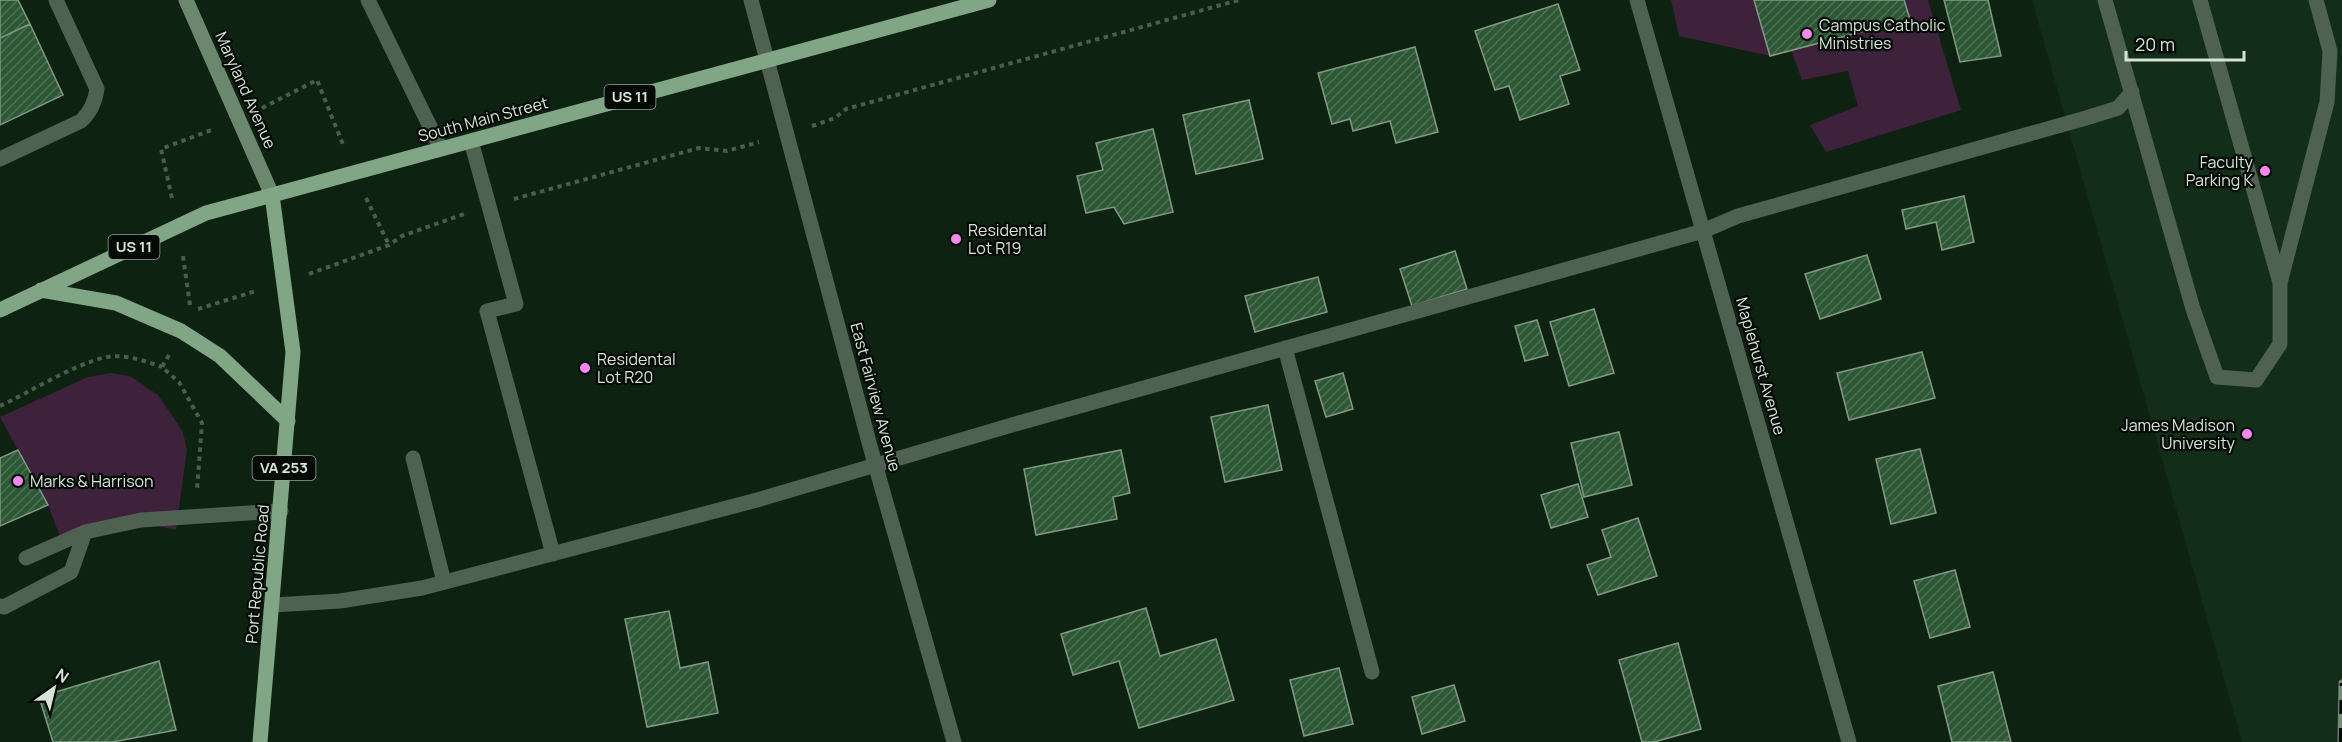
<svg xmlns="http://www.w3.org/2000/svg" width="2342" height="742" font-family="Manrope,sans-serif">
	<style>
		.built { fill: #122d18 }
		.grass { fill: #3e213b }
		.building { fill: url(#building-hatch); stroke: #819984; stroke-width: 1.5 }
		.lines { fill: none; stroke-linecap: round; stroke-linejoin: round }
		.path { stroke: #4a5d4d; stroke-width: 4; stroke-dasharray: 4.5 4.5; stroke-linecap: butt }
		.lane { stroke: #4f6151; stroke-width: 15 }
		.street { stroke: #4f6151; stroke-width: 15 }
		.secondary { stroke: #6b886e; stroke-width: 15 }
		.primary { stroke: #80a685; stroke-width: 15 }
		.rail-casing { stroke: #78897b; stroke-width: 7 }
		.rail { stroke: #030904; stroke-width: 4.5; stroke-dasharray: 14; stroke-linecap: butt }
		.poi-dot { fill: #f688ed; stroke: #030904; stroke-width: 2 }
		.labels { text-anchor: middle; stroke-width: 4.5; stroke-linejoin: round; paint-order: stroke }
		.shield { fill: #030904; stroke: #97a298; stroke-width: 1.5 }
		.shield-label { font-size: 15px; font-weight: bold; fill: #d6e3d8 }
		.poi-label { font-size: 16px; fill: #d6e3d8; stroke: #030904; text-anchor: start }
		.street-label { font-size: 16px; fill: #d6e3d8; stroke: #030904 }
	</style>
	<defs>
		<pattern id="building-hatch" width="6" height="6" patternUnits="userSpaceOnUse" patternTransform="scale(1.5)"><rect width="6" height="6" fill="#2e5835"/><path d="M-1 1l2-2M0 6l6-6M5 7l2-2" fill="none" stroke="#4c7052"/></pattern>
	</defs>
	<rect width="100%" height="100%" fill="#0d2211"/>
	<path class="built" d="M 2032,0 L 2342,0 L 2342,742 L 2242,742 Z"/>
	<path class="grass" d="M 1671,0 L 1754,0 L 1770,56 L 1679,36 Z
		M 1904,0 L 1928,0 L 1961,110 L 1826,152 L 1810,125 L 1858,106 L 1848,71 L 1802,80 L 1791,50 L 1909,19 Z
		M 111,373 L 130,376 L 158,395 L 183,432 L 187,450 L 176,530 L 124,518 L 61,539 L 48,505 L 0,417 L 88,377 Z"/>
	<path class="building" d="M 0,0 L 18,0 L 30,24 L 0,38 Z
		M 1754,0 L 1904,0 L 1910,19 L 1770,56 Z
		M 1944,0 L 1988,0 L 2001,56 L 1960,62 Z
		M 1558,4 L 1580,70 L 1560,76 L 1569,104 L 1520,120 L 1509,86 L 1495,90 L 1475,31 Z
		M 30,24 L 63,95 L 0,125 L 0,38 Z
		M 1415,47 L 1438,132 L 1396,143 L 1390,121 L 1353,131 L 1350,119 L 1332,124 L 1318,73 Z
		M 1249,100 L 1263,159 L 1196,174 L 1183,115 Z
		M 1153,129 L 1173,212 L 1124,224 L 1114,207 L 1086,213 L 1077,176 L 1103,170 L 1096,143 Z
		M 1964,196 L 1974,242 L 1942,250 L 1936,222 L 1906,229 L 1902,210 Z
		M 1455,251 L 1467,289 L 1412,306 L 1400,269 Z
		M 1867,255 L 1881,299 L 1820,319 L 1805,274 Z
		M 1318,277 L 1327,312 L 1255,332 L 1245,296 Z
		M 1594,309 L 1614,373 L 1569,386 L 1550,322 Z
		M 1537,320 L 1548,355 L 1525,361 L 1515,326 Z
		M 1922,352 L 1935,398 L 1849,420 L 1837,373 Z
		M 1343,373 L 1353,409 L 1326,417 L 1315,381 Z
		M 1268,405 L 1282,470 L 1225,482 L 1211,417 Z
		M 1619,432 L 1632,485 L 1584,497 L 1571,443 Z
		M 1920,449 L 1936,513 L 1891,524 L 1876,459 Z
		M 18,450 L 48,505 L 0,526 L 0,458 Z
		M 1121,450 L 1130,493 L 1113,497 L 1117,519 L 1036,535 L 1024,469 Z
		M 1578,484 L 1588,517 L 1551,528 L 1541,495 Z
		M 1638,518 L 1657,576 L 1598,595 L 1587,565 L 1611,557 L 1602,530 Z
		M 1955,570 L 1970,627 L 1930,638 L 1914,581 Z
		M 1146,608 L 1160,656 L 1216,639 L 1234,700 L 1139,728 L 1119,661 L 1073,675 L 1061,634 Z
		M 669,611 L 680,668 L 708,662 L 718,713 L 647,727 L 625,619 Z
		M 1678,643 L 1701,729 L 1654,742 L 1642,742 L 1619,660 Z
		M 159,661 L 176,730 L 113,742 L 53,742 L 39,697 Z
		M 1339,668 L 1353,724 L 1304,736 L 1290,680 Z
		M 1993,672 L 2011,742 L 1952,742 L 1938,686 Z
		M 1454,685 L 1465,721 L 1422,734 L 1412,697 Z"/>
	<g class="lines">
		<path class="path" d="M 262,108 L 317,80 L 344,147
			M 812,126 L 835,118 L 846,109 L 1239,0
			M 172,198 L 161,149 L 214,129
			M 366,198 L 389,245
			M 514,199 L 699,148 L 727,151 L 759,142
			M 183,256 L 190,305
			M 309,274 L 389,245 L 402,236 L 464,214
			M 198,309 L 256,291
			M 169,355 L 162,367 L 179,382 L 202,423 L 197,490
			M 0,406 C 30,392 76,363 107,357 C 126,354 145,361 162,367"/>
		<path class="lane" d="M 368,0 L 441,149
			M 2105,0 L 2193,309 L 2217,377 L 2256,380 L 2280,344 L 2280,283 L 2200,0
			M 471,141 L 516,304 L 487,311 L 553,554
			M 0,159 L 81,121 C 91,112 95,102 97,89 L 56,0
			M 2280,283 L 2327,102 L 2330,51 L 2316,0
			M 1285,348 L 1372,672
			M 413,458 L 444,582
			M 26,558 L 85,532 L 141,520 L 281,511
			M 273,605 L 340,601 L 422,588 L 757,500 L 1019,423 L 1703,231 L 1738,216 L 2086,118 L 2118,108 L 2132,92
			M 0,606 L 4,607 L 71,572 L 85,532"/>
		<path class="street" d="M 751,0 L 870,446 L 954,742
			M 1637,0 L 1849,742"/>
		<path class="secondary" d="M 186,0 L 272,195"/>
		<path class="primary" d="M 41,290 L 116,303 L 181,331 L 220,356 L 288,421
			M 0,310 L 206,213 L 989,0
			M 260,742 L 293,352 L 272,195"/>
		<defs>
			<path id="rail" d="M 2341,742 L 2342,683"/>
		</defs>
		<use href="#rail" class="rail-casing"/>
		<use href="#rail" class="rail"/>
	</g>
	<g class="poi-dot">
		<circle cx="1807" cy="34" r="6"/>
		<circle cx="2265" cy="171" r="6"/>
		<circle cx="956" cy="239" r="6"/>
		<circle cx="585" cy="368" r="6"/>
		<circle cx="2247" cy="434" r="6"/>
		<circle cx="18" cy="481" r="6"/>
	</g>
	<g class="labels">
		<g class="shield">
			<rect x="604.5" y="85" width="51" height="24" rx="4.5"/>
			<rect x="108.5" y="235" width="51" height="24" rx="4.5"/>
			<rect x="252.5" y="456" width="63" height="24" rx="4.5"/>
		</g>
		<g class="shield-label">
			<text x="630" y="102">US 11</text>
			<text x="134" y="252">US 11</text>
			<text x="284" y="473">VA 253</text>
		</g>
		<g class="poi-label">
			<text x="1819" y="31">Campus Catholic<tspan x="1819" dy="18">Ministries</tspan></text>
			<text x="2253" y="168" text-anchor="end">Faculty<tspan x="2253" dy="18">Parking K</tspan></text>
			<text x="968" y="236">Residental<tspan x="968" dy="18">Lot R19</tspan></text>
			<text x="597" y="365">Residental<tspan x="597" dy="18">Lot R20</tspan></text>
			<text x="2235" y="431" text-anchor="end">James Madison<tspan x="2235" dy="18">University</tspan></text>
			<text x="30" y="487">Marks &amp; Harrison</text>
		</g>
		<g class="street-label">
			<text transform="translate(246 90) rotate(66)" y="6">Maryland Avenue</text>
			<text transform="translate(483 119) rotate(-15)" y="6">South Main Street</text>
			<text transform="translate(1761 366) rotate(74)" y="6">Maplehurst Avenue</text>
			<text transform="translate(876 397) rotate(75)" y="6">East Fairview Avenue</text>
			<text transform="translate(257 574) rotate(-85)" y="6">Port Republic Road</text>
		</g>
	</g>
	<g transform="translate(54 688) rotate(34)" stroke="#030904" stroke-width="4.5" paint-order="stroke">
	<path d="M0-4.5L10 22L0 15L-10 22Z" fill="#d6e3d8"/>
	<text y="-9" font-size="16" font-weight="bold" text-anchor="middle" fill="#d6e3d8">N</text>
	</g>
	<path d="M2126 51v9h118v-9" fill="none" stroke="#d6e3d8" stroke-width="3"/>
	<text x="2135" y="51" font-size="18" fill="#d6e3d8" stroke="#030904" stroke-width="4.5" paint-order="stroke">20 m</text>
</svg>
